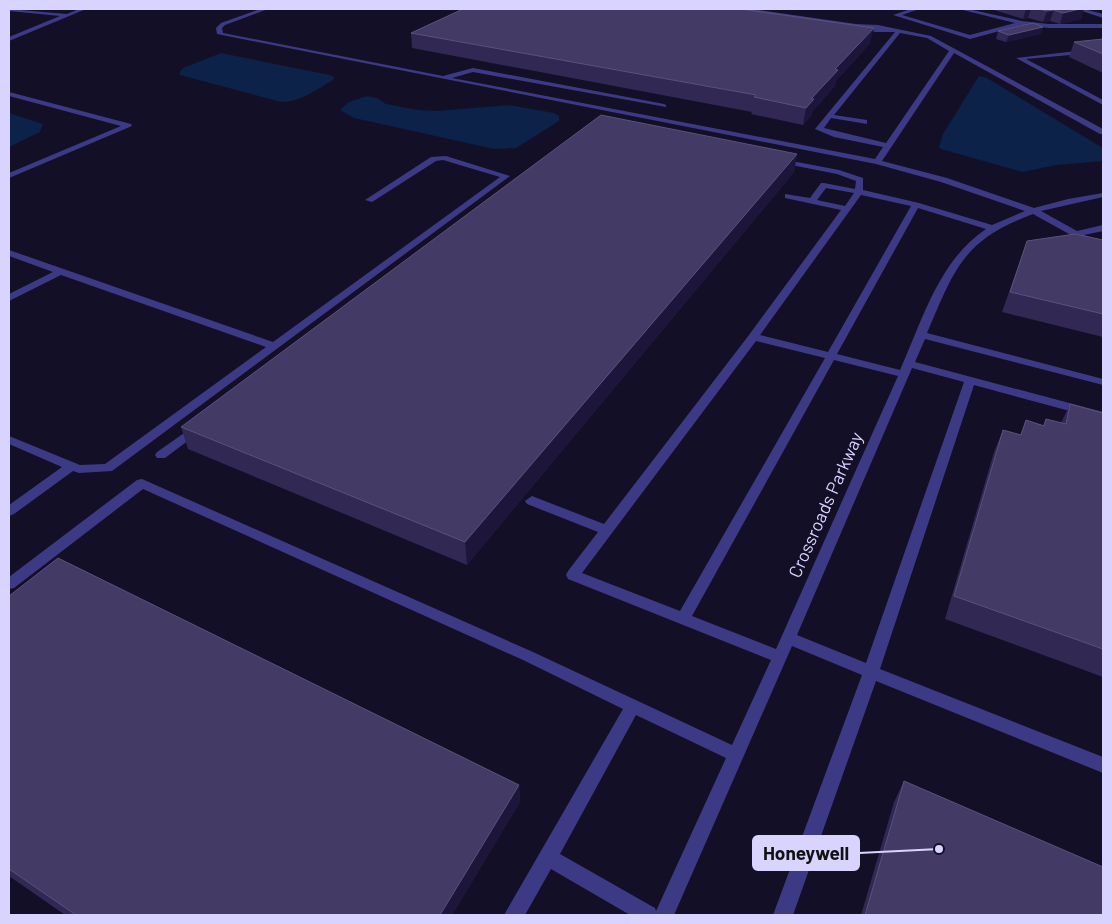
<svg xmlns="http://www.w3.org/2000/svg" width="1112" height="924" font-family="Barlow,sans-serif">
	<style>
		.water { fill: #0c2248 }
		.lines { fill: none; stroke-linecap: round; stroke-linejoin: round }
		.minor { fill: #3d3a85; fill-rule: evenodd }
		.wall { fill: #312854 }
		.shaded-wall { fill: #1d163a }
		.building { fill: #433a66; stroke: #5a527e }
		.labels { text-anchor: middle; stroke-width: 5; stroke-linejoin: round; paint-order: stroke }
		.street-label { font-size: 18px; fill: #d9d4ff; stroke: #130f26 }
		.leader { fill: none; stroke: #d9d4ff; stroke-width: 2 }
		.callout-dot { fill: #d9d4ff; stroke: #130f26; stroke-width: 2 }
		.callout { fill: #d9d4ff; stroke: #d9d4ff; stroke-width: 2 }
		.callout-label { font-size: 19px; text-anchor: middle; font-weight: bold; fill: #111 }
	</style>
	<rect width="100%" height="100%" fill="#130f26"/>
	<path class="water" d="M 221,53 L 330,75 L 334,77 L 333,80 C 316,90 301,102 281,102 L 180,75 L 180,72 L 183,68 Z
		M 979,76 L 987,78 L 1103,148 L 1103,161 L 1056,165 L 1022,172 L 941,149 L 939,147 L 943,134 Z
		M 367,96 L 377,98 L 386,104 L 418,110 L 437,111 L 509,105 L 554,113 L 559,116 L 559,121 L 516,148 L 494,149 L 354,118 L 340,110 L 349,102 Z
		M 9,113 L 43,124 L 40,132 L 9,147 Z"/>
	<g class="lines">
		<path class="minor" d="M 9,9 L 67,14 L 79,9 L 86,9 L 9,41 L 9,37 L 60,16 L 9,11 Z
			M 260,9 L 268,9 L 225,25 L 222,28 L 223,33 L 443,76 L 473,68 L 664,104 L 666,105 L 666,107 L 473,72 L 452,78 L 875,159 L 883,147 L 834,137 L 815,129 L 895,32 L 876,32 L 740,9 L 752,9 L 856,24 L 878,25 L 931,36 L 1103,129 L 1103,134 L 1100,134 L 954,53 L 882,161 L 947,178 L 1034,208 L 1068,199 L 1103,193 L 1103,197 L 1041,211 L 1077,231 L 1103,225 L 1103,231 L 1084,235 L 1103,242 L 1103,248 L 1087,244 L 1033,214 C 963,240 955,268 927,333 L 1103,379 L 1103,385 L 925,339 L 915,362 L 1103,412 L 1103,420 L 974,385 L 880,669 L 1103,757 L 1103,773 L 876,681 L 793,915 L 773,915 L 862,675 L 792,646 L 674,915 L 630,915 L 551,869 L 525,915 L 504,915 L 623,709 L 523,660 L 143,489 L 14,588 L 9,589 L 9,577 L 137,480 L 142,479 L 533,652 L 732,745 L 771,660 L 568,579 L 566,575 L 568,571 L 598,532 L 527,504 L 525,501 L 532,496 L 537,498 L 604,524 L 749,335 L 841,210 L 785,198 L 785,194 L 810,198 L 821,183 L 824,183 L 855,189 L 856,181 L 837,174 L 776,162 L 776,158 L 839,170 L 863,178 L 863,190 L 919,203 L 992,225 L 1025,211 L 941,182 L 876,164 L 217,34 L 216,28 L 221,23 ZM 900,33 L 927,38 L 949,51 L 886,143 L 824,128 L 831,118 L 867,124 L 867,120 L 834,115 ZM 826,188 L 854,193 L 845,206 L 817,200 ZM 861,195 L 911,206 L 828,352 L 760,335 ZM 918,208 L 986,229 C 939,260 922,321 900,370 L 837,354 ZM 756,341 L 825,358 L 680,611 L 582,573 ZM 834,360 L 898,376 L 776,649 L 692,616 ZM 912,368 L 964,382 L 866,663 L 797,635 ZM 636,715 L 726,758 L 656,911 L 655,908 L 560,854 Z
			M 911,9 L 919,9 L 902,15 L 970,35 L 1015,23 L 959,9 L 968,9 L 1022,21 L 1049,24 L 1103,24 L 1103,28 L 1049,28 L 1022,25 L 970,39 L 893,15 Z
			M 1076,9 L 1084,9 L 1103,14 L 1103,18 Z
			M 1103,48 L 1103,52 L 1026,59 L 1103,100 L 1103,105 L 1016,58 Z
			M 9,92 L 131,124 L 132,126 L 9,178 L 9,173 L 121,126 L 9,96 Z
			M 446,156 L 510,176 L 112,471 L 79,473 L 73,471 L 14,514 L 9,516 L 9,505 L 62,467 L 9,444 L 9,436 L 80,465 L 105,464 L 266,347 L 61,275 L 9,301 L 9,294 L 53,272 L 9,256 L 9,250 L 273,342 L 500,177 L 443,160 L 436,161 L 372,202 L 365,200 L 431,157 Z
			M 197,424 L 203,428 L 201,431 L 165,458 L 157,458 L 155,455 L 157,452 Z"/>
	</g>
	<path class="wall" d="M 991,9 L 1084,9 L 1081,19 L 1060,24 L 1050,21 L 1043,22 L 1028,18 L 1023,19 Z
		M 1043,27 L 1040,34 L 1006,42 L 996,39 L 998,31 Z
		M 411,33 L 870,43 L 836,81 L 835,86 L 812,112 L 811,116 L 803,125 L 751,114 L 752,112 L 412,48 Z
		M 1103,39 L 1103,73 L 1069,57 L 1074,42 Z
		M 797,154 L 794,172 L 467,565 L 188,449 L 181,427 Z
		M 1103,240 L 1103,337 L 1002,312 L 1027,241 Z
		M 1070,404 L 1103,413 L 1103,677 L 945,619 L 994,452 L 1003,430 L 1020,435 L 1026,420 L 1043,425 L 1046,419 L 1061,423 Z
		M 9,596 L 519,785 L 520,802 L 452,915 L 65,915 L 9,876 Z
		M 904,781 L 1103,915 L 861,915 L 894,802 Z"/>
	<path class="shaded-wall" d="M 1026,9 L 1031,9 L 1028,18 L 1023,19 Z
		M 1080,9 L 1084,9 L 1081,19 L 1060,24 L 1063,13 Z
		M 1054,10 L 1050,21 L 1043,22 L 1047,11 Z
		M 1043,27 L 1040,34 L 1006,42 L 1009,35 Z
		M 874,28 L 870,43 L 836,81 L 835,86 L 812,112 L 811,116 L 803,125 L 806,108 L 811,99 L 835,69 Z
		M 797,154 L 794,172 L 467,565 L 465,542 Z
		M 519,785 L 520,802 L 452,915 L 440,915 Z"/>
	<path class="building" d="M 463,9 L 741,9 L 874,28 L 835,69 L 838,70 L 811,99 L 814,99 L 806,108 L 754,97 L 756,95 L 411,33 Z
		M 1038,9 L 1080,9 L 1063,13 L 1054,10 L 1047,11 Z
		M 1033,23 L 1043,27 L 1009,35 L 998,31 Z
		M 1103,39 L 1103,54 L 1074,42 Z
		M 601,115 L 797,154 L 465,542 L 181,427 Z
		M 1075,234 L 1103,240 L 1103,314 L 1010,292 L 1027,241 Z
		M 1070,404 L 1103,413 L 1103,649 L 954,596 L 1003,430 L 1021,435 L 1026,420 L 1044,426 L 1046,419 L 1066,424 Z
		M 58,558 L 519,785 L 440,915 L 76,915 L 9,869 L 9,596 Z
		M 904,781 L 1103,867 L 1103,915 L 865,915 Z"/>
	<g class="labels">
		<g class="street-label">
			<text transform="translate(826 505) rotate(-66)" y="6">Crossroads Parkway</text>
		</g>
	</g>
	<path class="leader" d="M939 849L859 853"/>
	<circle class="callout-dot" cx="939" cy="849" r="5"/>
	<rect class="callout" x="753" y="836" width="106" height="34" rx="5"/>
	<g class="callout-label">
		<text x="806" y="860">Honeywell</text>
	</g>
	<rect width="1112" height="924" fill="none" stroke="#d9d4ff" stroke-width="20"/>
</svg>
